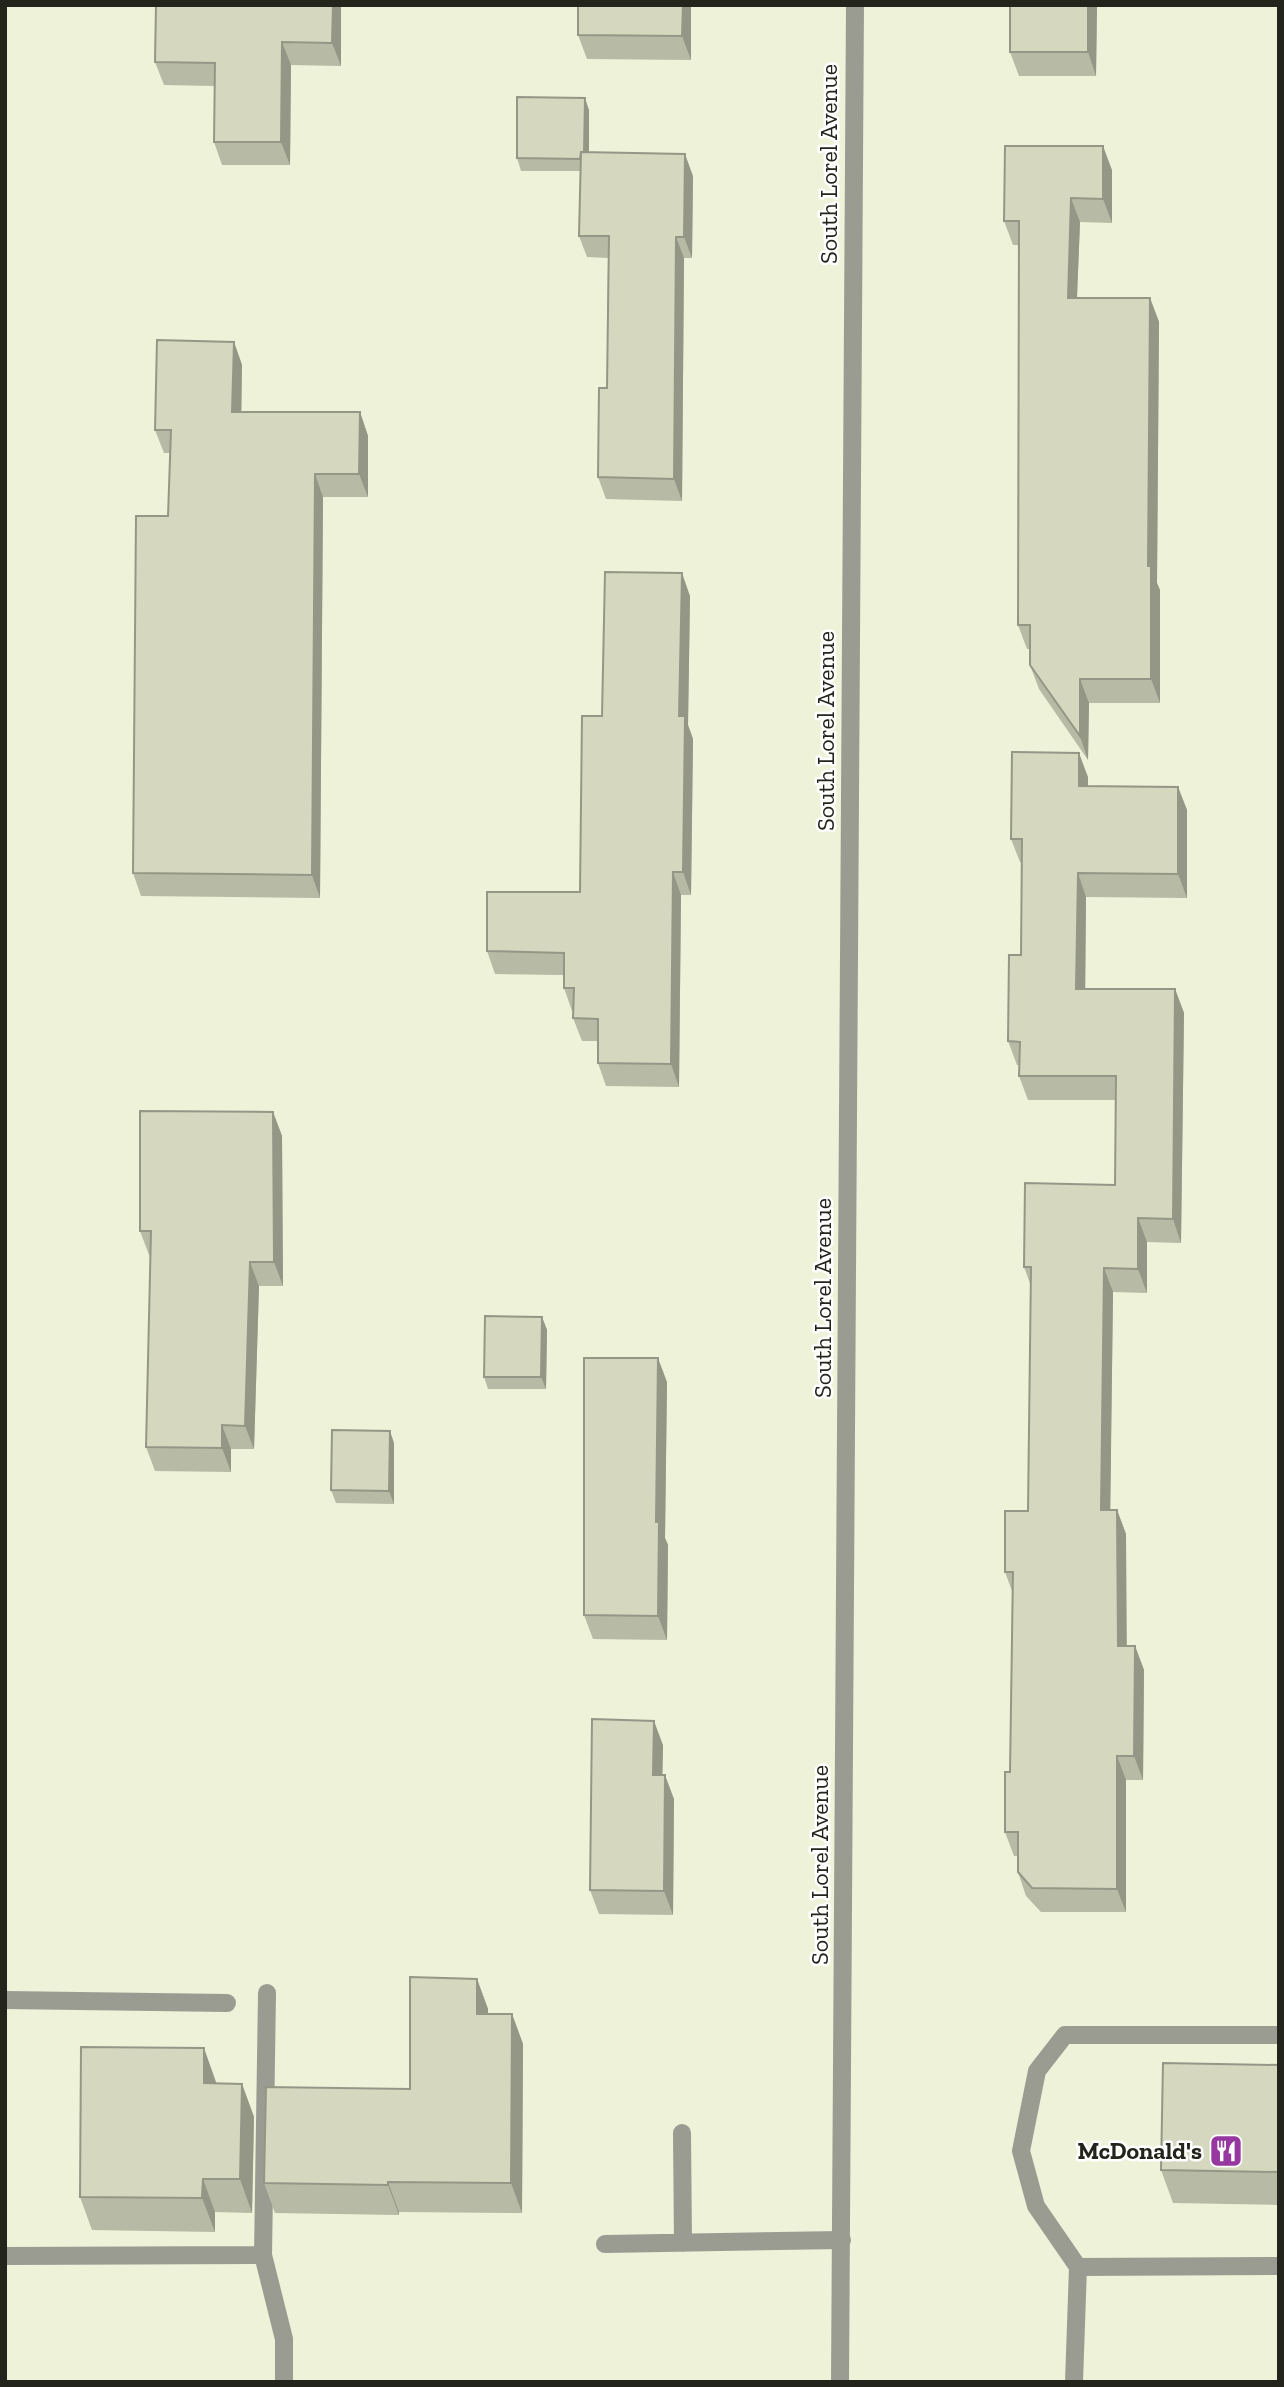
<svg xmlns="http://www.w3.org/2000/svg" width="1284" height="2387" font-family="'Zilla Slab',serif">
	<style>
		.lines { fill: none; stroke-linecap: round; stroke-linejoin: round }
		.lane { stroke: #9a9c91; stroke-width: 18 }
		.street { stroke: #9a9c91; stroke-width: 18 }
		.wall { fill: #b7baa4 }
		.shaded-wall { fill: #959786 }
		.building { fill: #d5d8bf; stroke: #959786; stroke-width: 2 }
		.labels { text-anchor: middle; stroke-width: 5; stroke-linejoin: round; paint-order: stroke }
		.street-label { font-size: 24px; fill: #23241b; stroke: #fff }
		.poi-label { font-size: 24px; font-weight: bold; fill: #23241b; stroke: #fff; text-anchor: end }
	</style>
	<rect width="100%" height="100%" fill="#eef2d8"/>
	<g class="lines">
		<path class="lane" d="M 267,1993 L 263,2255 L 284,2339 L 284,2382
			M 5,2000 L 227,2003
			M 682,2133 L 683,2243
			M 605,2244 L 842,2240
			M 5,2256 L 263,2255
			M 1078,2267 L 1279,2266
			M 1074,2382 L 1078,2267 L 1036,2206 L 1021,2151 L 1037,2071 L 1065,2035 L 1279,2035"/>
		<path class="street" d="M 840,2382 L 855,5"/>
	</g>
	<path class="wall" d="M 341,5 L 341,66 L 291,65 L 290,165 L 222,165 L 214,142 L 214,86 L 164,85 L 155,62 Z
		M 578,5 L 691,5 L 691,60 L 587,59 L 578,35 Z
		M 1010,5 L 1097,5 L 1096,76 L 1019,76 L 1010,52 Z
		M 589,110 L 589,153 L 693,176 L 692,258 L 684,258 L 682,501 L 606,499 L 598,477 L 607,388 L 608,258 L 587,257 L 579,236 L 580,171 L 521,171 L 517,158 Z
		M 1112,170 L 1112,223 L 1080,222 L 1077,298 L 1150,298 L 1159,322 L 1157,583 L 1160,590 L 1160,703 L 1089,703 L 1088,760 L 1039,689 L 1030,665 L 1030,649 L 1027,649 L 1018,625 L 1019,245 L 1013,245 L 1004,221 Z
		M 234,342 L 242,365 L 241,412 L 360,412 L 368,436 L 368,497 L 323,497 L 320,898 L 141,896 L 133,873 L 168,516 L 170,453 L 164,453 L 155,430 Z
		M 690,596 L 688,725 L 693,739 L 691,895 L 681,895 L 679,1087 L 606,1086 L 598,1063 L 598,1041 L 582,1041 L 573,1018 L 573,1011 L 572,1011 L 564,988 L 564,975 L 495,974 L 487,951 L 580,892 L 602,716 Z
		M 1088,777 L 1088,786 L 1178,787 L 1187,810 L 1187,898 L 1086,897 L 1085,989 L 1175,989 L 1184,1013 L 1181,1243 L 1147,1242 L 1147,1293 L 1113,1292 L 1110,1510 L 1117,1510 L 1126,1534 L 1126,1646 L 1135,1646 L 1144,1670 L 1143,1780 L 1126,1780 L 1126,1912 L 1041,1912 L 1026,1896 L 1018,1872 L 1018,1856 L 1014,1856 L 1005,1832 L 1010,1772 L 1012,1591 L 1005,1572 L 1028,1511 L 1031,1286 L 1024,1267 L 1115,1185 L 1116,1100 L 1028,1100 L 1019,1076 L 1019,1065 L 1017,1065 L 1008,1041 L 1021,955 L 1022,863 L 1020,862 L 1011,839 Z
		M 273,1112 L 282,1136 L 283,1286 L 259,1286 L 254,1449 L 231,1449 L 231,1472 L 155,1471 L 146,1447 L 151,1255 L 149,1255 L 140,1231 Z
		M 542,1317 L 547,1330 L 546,1389 L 488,1389 L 484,1377 Z
		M 667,1382 L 665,1538 L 668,1545 L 667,1640 L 593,1639 L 584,1615 Z
		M 394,1443 L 394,1504 L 336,1503 L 331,1490 Z
		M 663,1745 L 662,1775 L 674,1799 L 673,1915 L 599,1914 L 590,1890 Z
		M 477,1979 L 488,2009 L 488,2014 L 512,2014 L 523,2044 L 522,2213 L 399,2212 L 399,2215 L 275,2213 L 264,2183 L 410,2089 Z
		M 1279,2065 L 1279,2205 L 1173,2203 L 1161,2170 Z
		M 216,2082 L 216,2083 L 242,2084 L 254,2117 L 252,2213 L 215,2212 L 215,2232 L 92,2230 L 80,2197 Z"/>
	<path class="shaded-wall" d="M 333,5 L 341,5 L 341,66 L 332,43 Z
		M 683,5 L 691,5 L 691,60 L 682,36 Z
		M 1088,5 L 1097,5 L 1096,76 L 1088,52 Z
		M 282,42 L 291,65 L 290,165 L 281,142 Z
		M 585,98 L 589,110 L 589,171 L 584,159 Z
		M 1103,146 L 1112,170 L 1112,223 L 1103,199 Z
		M 685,154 L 693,176 L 692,258 L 684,237 Z
		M 1071,198 L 1080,222 L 1076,321 L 1068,298 Z
		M 676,237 L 684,258 L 682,501 L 674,479 Z
		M 1150,298 L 1159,322 L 1157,583 L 1160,590 L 1160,703 L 1151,679 L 1148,566 Z
		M 234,342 L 242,365 L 241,435 L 232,412 Z
		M 360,412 L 368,436 L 368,497 L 359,474 Z
		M 315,474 L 323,497 L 320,898 L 312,875 Z
		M 682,573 L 690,596 L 688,725 L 693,739 L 691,895 L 683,872 L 679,716 Z
		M 1080,679 L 1089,703 L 1088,760 L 1080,736 Z
		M 1079,753 L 1088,777 L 1088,810 L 1079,786 Z
		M 1178,787 L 1187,810 L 1187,898 L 1178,874 Z
		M 673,872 L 681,895 L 679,1087 L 671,1064 Z
		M 1078,873 L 1086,897 L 1085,1013 L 1076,989 Z
		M 1175,989 L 1184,1013 L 1181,1243 L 1173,1219 Z
		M 273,1112 L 282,1136 L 283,1286 L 274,1262 Z
		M 1138,1218 L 1147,1242 L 1147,1293 L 1138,1269 Z
		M 250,1262 L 259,1286 L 254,1449 L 245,1426 Z
		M 1104,1268 L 1113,1292 L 1110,1534 L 1101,1510 Z
		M 542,1317 L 547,1330 L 546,1389 L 541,1377 Z
		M 658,1358 L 667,1382 L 665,1538 L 668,1545 L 667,1640 L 658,1616 L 656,1522 Z
		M 222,1425 L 231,1449 L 231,1472 L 222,1448 Z
		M 390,1431 L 394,1443 L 394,1504 L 389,1491 Z
		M 1117,1510 L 1126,1534 L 1127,1670 L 1118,1646 Z
		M 1135,1646 L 1144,1670 L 1143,1780 L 1134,1756 Z
		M 654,1721 L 663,1745 L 662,1799 L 653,1775 Z
		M 1117,1756 L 1126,1780 L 1126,1912 L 1117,1889 Z
		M 665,1775 L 674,1799 L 673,1915 L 664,1891 Z
		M 477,1979 L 488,2009 L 488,2044 L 477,2014 Z
		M 512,2014 L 523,2044 L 522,2213 L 511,2183 Z
		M 204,2048 L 216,2082 L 216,2117 L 204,2083 Z
		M 242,2084 L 254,2117 L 252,2213 L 240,2179 Z
		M 203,2179 L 215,2212 L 215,2232 L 202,2198 Z
		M 388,2182 L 399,2212 L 399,2215 L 388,2185 Z"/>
	<path class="building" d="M 156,5 L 333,5 L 332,43 L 282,42 L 281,142 L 214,142 L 215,63 L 155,62 Z
		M 578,5 L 683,5 L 682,36 L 578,35 Z
		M 1010,5 L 1088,5 L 1088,52 L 1010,52 Z
		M 517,97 L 585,98 L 584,152 L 581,152 L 580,159 L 517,158 Z
		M 1005,146 L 1103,146 L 1103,199 L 1071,198 L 1068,298 L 1150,298 L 1148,566 L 1151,566 L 1151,679 L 1080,679 L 1080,736 L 1030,665 L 1030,625 L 1018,625 L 1019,221 L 1004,221 Z
		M 581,152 L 685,154 L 684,237 L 676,237 L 674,479 L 598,477 L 599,388 L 607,388 L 609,236 L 579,236 Z
		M 157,340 L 234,342 L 232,412 L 360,412 L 359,474 L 315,474 L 312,875 L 133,873 L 136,516 L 168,516 L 171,430 L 155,430 Z
		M 605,572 L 682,573 L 679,716 L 685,716 L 683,872 L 673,872 L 671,1064 L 598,1063 L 598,1019 L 573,1018 L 574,988 L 564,988 L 564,953 L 487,951 L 487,892 L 580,892 L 582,716 L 602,716 Z
		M 1012,752 L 1079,753 L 1079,786 L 1178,787 L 1178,874 L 1078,873 L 1076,989 L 1175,989 L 1173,1219 L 1138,1218 L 1138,1269 L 1104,1268 L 1101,1510 L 1117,1510 L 1118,1646 L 1135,1646 L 1134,1756 L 1117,1756 L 1117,1889 L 1032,1888 L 1018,1872 L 1018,1832 L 1005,1832 L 1005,1772 L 1010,1772 L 1013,1572 L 1005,1572 L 1005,1511 L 1028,1511 L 1031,1267 L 1024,1267 L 1025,1183 L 1115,1185 L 1116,1076 L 1019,1076 L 1020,1042 L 1008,1041 L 1009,955 L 1021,955 L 1022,839 L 1011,839 Z
		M 140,1111 L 273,1112 L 274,1262 L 250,1262 L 245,1426 L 222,1425 L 222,1448 L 146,1447 L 151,1231 L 140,1231 Z
		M 485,1316 L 542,1317 L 541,1377 L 484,1377 Z
		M 584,1358 L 658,1358 L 656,1522 L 659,1522 L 658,1616 L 584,1615 Z
		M 332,1430 L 390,1431 L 389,1491 L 331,1490 Z
		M 592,1719 L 654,1721 L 653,1775 L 665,1775 L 664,1891 L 590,1890 Z
		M 410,1977 L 477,1979 L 477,2014 L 512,2014 L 511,2183 L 388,2182 L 388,2185 L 264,2183 L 266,2087 L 410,2089 Z
		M 81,2047 L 204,2048 L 204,2083 L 242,2084 L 240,2179 L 203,2179 L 202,2198 L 80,2197 Z
		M 1163,2063 L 1279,2065 L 1279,2172 L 1161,2170 Z"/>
	<defs>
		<symbol id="restaurant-square" viewBox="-11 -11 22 22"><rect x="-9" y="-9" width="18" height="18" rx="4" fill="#9638a0" stroke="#fff"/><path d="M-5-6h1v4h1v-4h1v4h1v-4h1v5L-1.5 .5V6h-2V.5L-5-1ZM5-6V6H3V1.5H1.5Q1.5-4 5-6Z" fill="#fff"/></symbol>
	</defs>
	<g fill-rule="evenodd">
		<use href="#restaurant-square" x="1207" y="2132" width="38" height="38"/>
	</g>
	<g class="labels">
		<g class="street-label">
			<text transform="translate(829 164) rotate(-90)" y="8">South Lorel Avenue</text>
			<text transform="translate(826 731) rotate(-90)" y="8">South Lorel Avenue</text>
			<text transform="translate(823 1298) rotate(-90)" y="8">South Lorel Avenue</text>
			<text transform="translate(820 1865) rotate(-90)" y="8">South Lorel Avenue</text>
		</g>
		<g class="poi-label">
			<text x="1202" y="2159">McDonald's</text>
		</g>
	</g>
	<rect width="1284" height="2387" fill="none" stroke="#23241b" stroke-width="14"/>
</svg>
